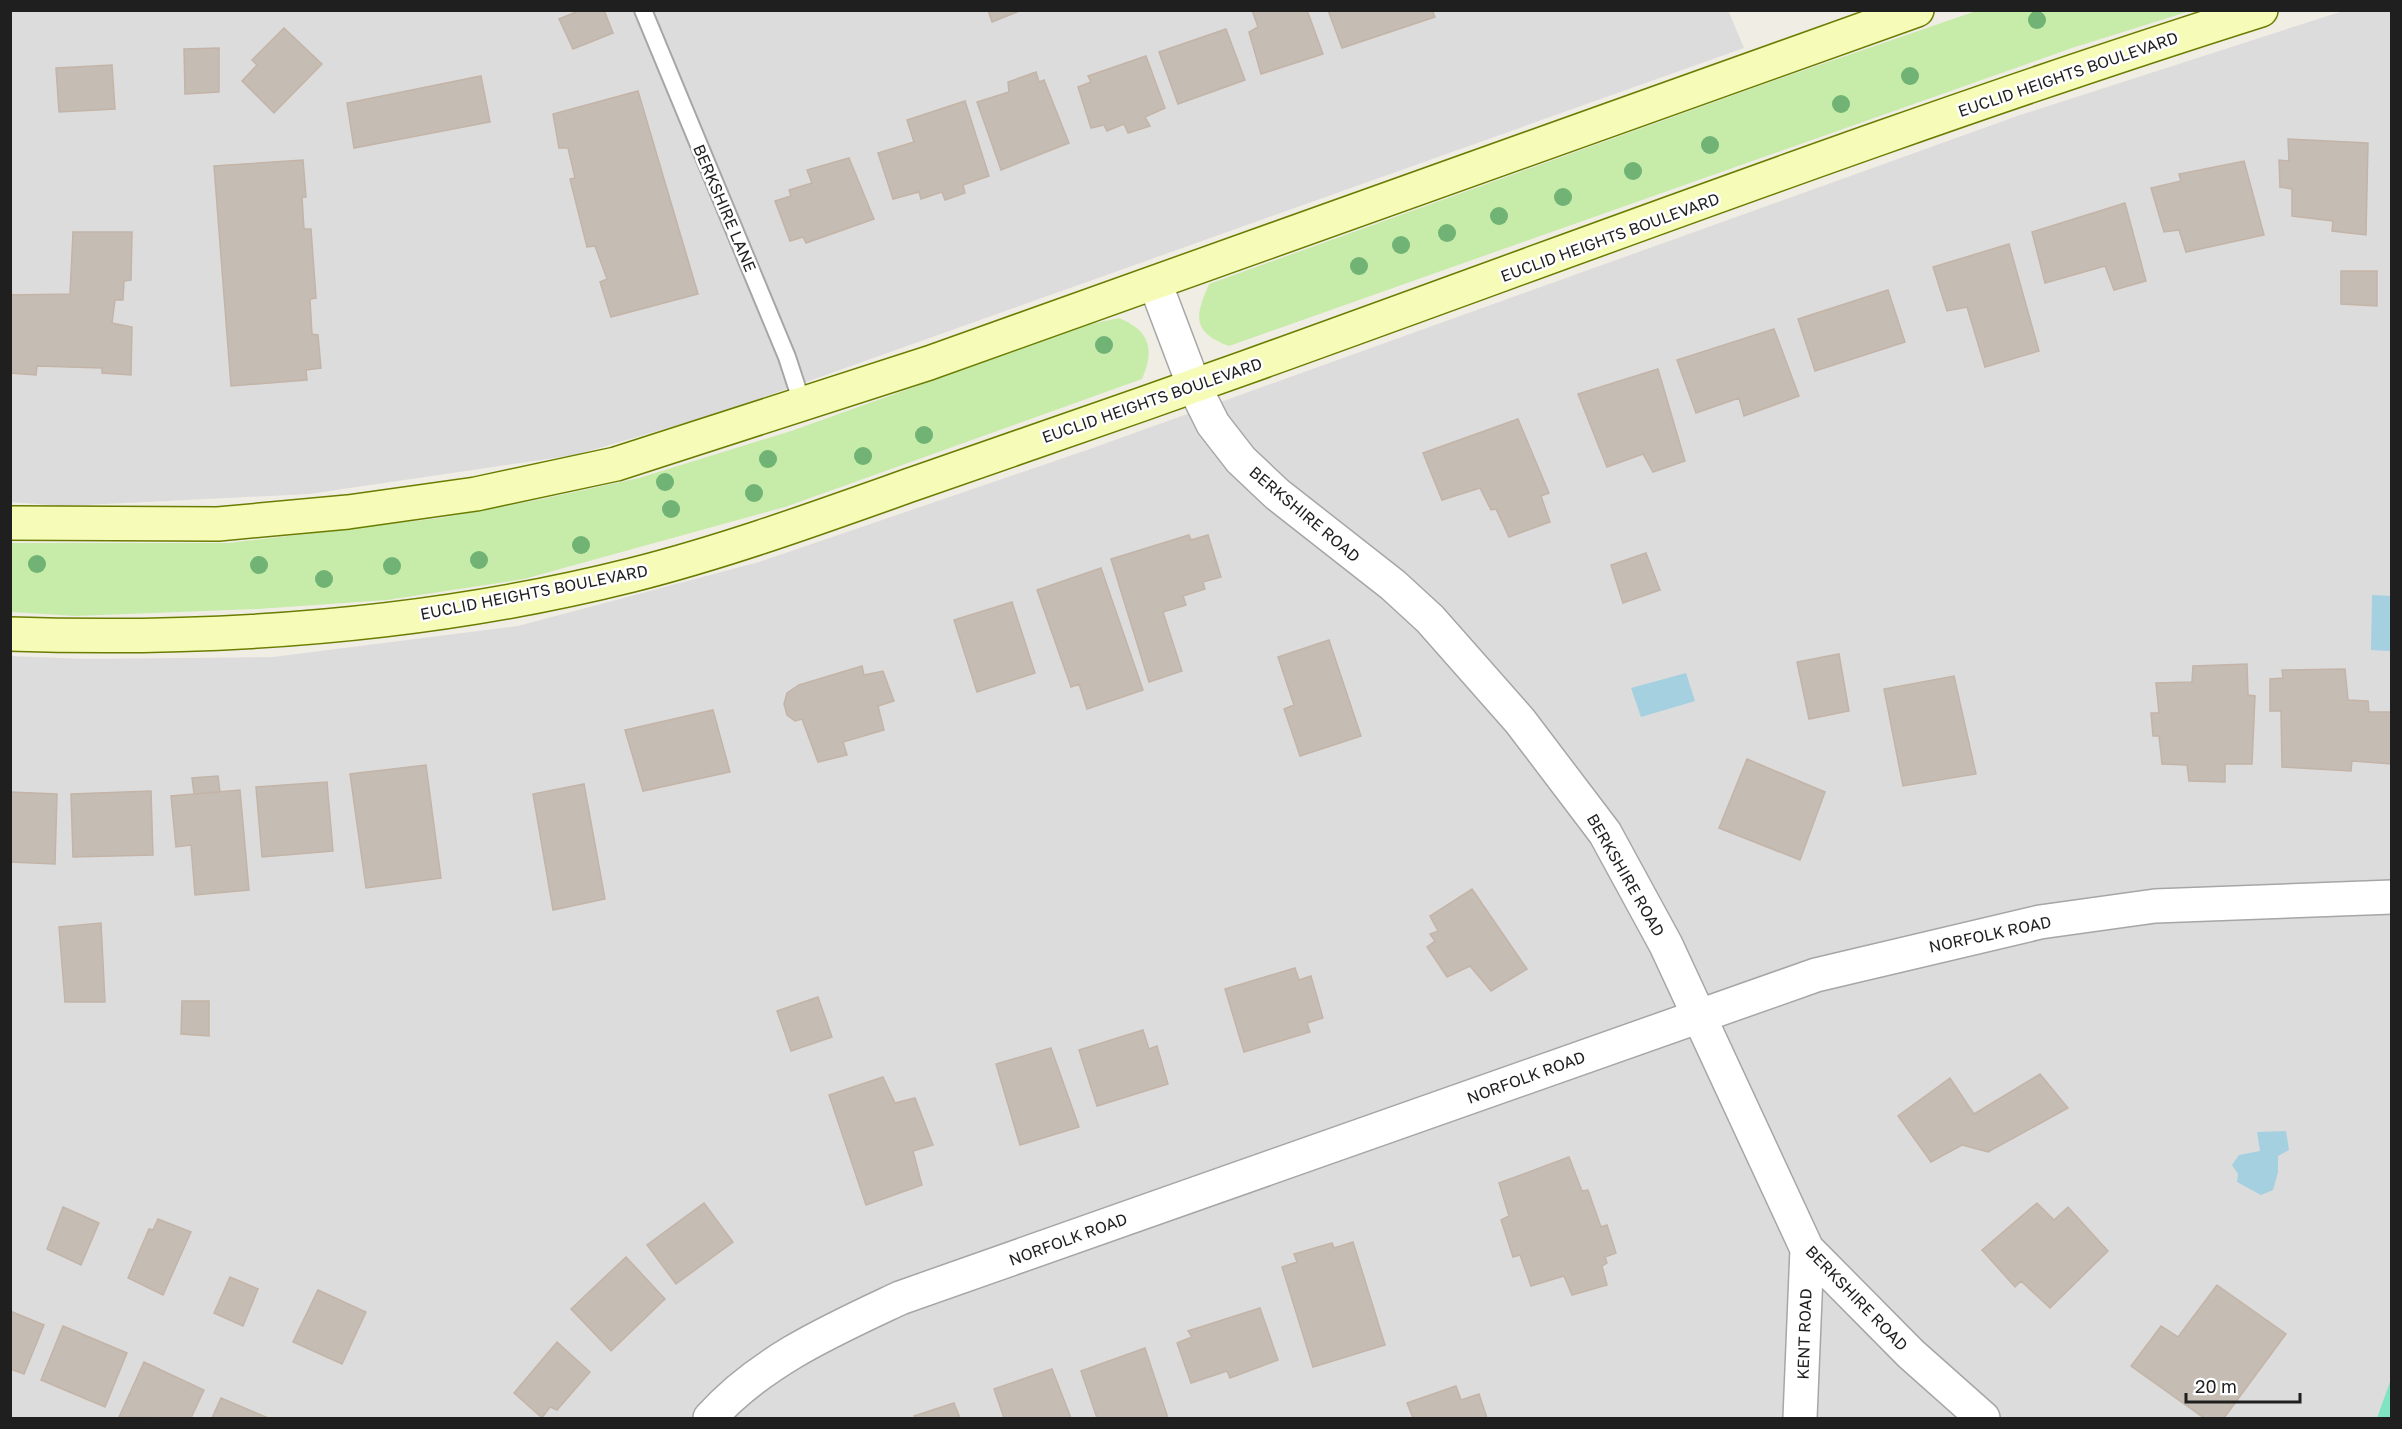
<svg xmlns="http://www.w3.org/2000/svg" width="2402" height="1429" font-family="'Golos Text',sans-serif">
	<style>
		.residential { fill: #dddcdc }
		.grass { fill: #c7eca9 }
		.pitch { fill: #80e3c1 }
		.water { fill: #a4d0e0 }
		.building { fill: #c5bcb4; stroke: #c3b4a7; stroke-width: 1.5 }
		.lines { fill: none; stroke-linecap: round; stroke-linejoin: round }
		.lane-casing { stroke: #a6a6a6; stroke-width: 20 }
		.street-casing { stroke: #a6a6a6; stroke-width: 36 }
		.secondary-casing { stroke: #6a7d00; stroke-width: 36 }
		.lane { stroke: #fff; stroke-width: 16 }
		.street { stroke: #fff; stroke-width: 33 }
		.secondary { stroke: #f6fcb7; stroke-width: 33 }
		.tree { fill: #70b374 }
		.labels { text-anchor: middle; stroke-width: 5; stroke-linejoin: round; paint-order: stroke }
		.street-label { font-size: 16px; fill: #1f1f1f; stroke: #fff }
	</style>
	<rect width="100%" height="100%" fill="#f0ede5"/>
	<path class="residential" d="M 1728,10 L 1744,48 L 719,413 L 575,455 L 309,494 L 64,506 L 11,502 L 10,11 Z
		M 2343,11 L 2391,11 L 2391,1418 L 11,1418 L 10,656 L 85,659 L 273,657 L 518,626 L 759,562 L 1087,450 L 2020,115 Z"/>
	<path class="grass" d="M 1979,10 L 2190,11 L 2072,48 L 1229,346 C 1193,332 1194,318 1209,284 L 1770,82 Z
		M 1119,318 C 1150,331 1155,349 1142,379 L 785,507 L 524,579 L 387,600 L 258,609 L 76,616 L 11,612 L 11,543 L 228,543 L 440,518 L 542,499 L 639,478 L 791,431 L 1091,324 Z"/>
	<path class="pitch" d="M 2391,1379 L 2391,1418 L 2377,1418 Z"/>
	<path class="water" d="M 2372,595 L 2391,596 L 2391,651 L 2371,650 Z
		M 1686,673 L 1695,701 L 1641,717 L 1631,688 Z
		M 2286,1131 L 2289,1150 L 2278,1156 L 2278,1172 L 2273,1190 L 2261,1195 L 2237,1182 L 2238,1174 L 2232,1165 L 2239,1155 L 2260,1151 L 2257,1132 Z"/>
	<path class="building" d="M 581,10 L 604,10 L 613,33 L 573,49 L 559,19 Z
		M 988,10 L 1022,10 L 992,22 Z
		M 1252,10 L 1307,10 L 1323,54 L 1261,74 L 1249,32 L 1258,27 Z
		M 1328,10 L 1432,10 L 1435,17 L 1342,48 Z
		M 284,28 L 322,64 L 274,113 L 242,81 L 257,65 L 252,60 Z
		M 1226,29 L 1245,80 L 1178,104 L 1159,52 Z
		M 219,48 L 219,92 L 185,94 L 184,49 Z
		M 1146,56 L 1165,108 L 1145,117 L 1150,126 L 1128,133 L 1124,124 L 1107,131 L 1104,125 L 1091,128 L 1078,87 L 1091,82 L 1088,76 Z
		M 112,65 L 115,109 L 59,112 L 56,68 Z
		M 1036,72 L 1039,82 L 1044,80 L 1069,143 L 1001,170 L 977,102 L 1009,92 L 1008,82 Z
		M 481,76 L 490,122 L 354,148 L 347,103 Z
		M 638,91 L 698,294 L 611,317 L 600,282 L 607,279 L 595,246 L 587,247 L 570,179 L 575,178 L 568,148 L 559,148 L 553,114 Z
		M 965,101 L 989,176 L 963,185 L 965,193 L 945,200 L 942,192 L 921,199 L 919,192 L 893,199 L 878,153 L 914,142 L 907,120 Z
		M 2288,139 L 2368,143 L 2366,235 L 2332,231 L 2333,221 L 2292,216 L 2292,189 L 2280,187 L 2279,160 L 2289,161 Z
		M 849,158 L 874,219 L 806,243 L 803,237 L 790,241 L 775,201 L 791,196 L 789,190 L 812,183 L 807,170 Z
		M 303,160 L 306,197 L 302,197 L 304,229 L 311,229 L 316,298 L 310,299 L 312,334 L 318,335 L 321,368 L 306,370 L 307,380 L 231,386 L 214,166 Z
		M 2244,161 L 2264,235 L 2186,252 L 2179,230 L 2164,232 L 2151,188 L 2181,181 L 2179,174 Z
		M 2125,203 L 2146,281 L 2114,290 L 2105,266 L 2045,283 L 2032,232 Z
		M 73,232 L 132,232 L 131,280 L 124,281 L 123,300 L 115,300 L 112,323 L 132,327 L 131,375 L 102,373 L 102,368 L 37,366 L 36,375 L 10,373 L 10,295 L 70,294 Z
		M 2009,244 L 2039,351 L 1985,367 L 1967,307 L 1947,311 L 1933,267 Z
		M 2341,271 L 2377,271 L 2377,306 L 2341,304 Z
		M 1888,290 L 1905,342 L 1815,371 L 1798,319 Z
		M 1774,329 L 1799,396 L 1744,416 L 1739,398 L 1696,413 L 1677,360 Z
		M 1658,369 L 1685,461 L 1653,472 L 1643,454 L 1607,467 L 1578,394 Z
		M 1518,419 L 1549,493 L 1541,496 L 1550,522 L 1509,537 L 1496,509 L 1491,510 L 1480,488 L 1442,500 L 1423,453 Z
		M 1189,535 L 1191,540 L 1208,535 L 1221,577 L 1203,582 L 1205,589 L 1183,596 L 1186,605 L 1163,612 L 1182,671 L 1149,682 L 1111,559 Z
		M 1646,553 L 1660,590 L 1623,603 L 1611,565 Z
		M 1101,568 L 1143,690 L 1087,709 L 1079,684 L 1071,687 L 1037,590 Z
		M 1012,602 L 1035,673 L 977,692 L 954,620 Z
		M 1329,640 L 1361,736 L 1300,756 L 1284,709 L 1294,705 L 1278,657 Z
		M 1839,654 L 1849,711 L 1809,719 L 1797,662 Z
		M 2247,664 L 2248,695 L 2255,696 L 2252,764 L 2225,764 L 2225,782 L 2189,781 L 2187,765 L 2162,764 L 2159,736 L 2153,736 L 2151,713 L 2159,713 L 2156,683 L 2192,682 L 2193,666 Z
		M 862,666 L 864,675 L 883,671 L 894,701 L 878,706 L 884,730 L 843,742 L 847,755 L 818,762 L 802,719 L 795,721 L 787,715 L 784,704 L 787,693 L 799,685 Z
		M 2345,669 L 2348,700 L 2368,701 L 2369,712 L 2392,712 L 2392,764 L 2352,761 L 2351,771 L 2282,767 L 2281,711 L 2270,711 L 2270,679 L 2283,678 L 2282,670 Z
		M 1954,676 L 1976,774 L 1903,786 L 1884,689 Z
		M 713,710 L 730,772 L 643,791 L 625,730 Z
		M 1747,759 L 1825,792 L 1800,860 L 1719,828 Z
		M 426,765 L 441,878 L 366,888 L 350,774 Z
		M 218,776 L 220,792 L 194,794 L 192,778 Z
		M 327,782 L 333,851 L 262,857 L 256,787 Z
		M 584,784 L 605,899 L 553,910 L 533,794 Z
		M 240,790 L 249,890 L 195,895 L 191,845 L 176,847 L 171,796 Z
		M 151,791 L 153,855 L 73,857 L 71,794 Z
		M 10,792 L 57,794 L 55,864 L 10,862 Z
		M 1472,889 L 1527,969 L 1491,991 L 1470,966 L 1447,977 L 1427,947 L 1435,941 L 1430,934 L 1438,931 L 1430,916 Z
		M 101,923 L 105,1002 L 65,1002 L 59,927 Z
		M 1295,968 L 1299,980 L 1311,976 L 1323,1018 L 1307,1023 L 1310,1032 L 1244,1052 L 1225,989 Z
		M 818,997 L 832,1037 L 791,1051 L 777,1011 Z
		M 182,1001 L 209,1001 L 209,1036 L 181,1034 Z
		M 1143,1030 L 1149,1049 L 1157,1046 L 1168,1084 L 1097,1106 L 1079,1050 Z
		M 1051,1048 L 1079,1127 L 1020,1145 L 996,1064 Z
		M 2040,1074 L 2068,1108 L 1988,1152 L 1962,1145 L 1931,1162 L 1898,1116 L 1950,1078 L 1974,1114 Z
		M 883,1077 L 895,1103 L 915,1098 L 933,1145 L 913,1151 L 922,1185 L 866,1205 L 829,1095 Z
		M 1569,1157 L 1582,1191 L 1588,1190 L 1601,1227 L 1607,1225 L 1616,1253 L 1605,1257 L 1607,1263 L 1602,1266 L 1607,1285 L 1572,1295 L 1564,1276 L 1531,1286 L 1520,1255 L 1513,1257 L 1501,1220 L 1509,1216 L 1499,1183 Z
		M 704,1203 L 733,1242 L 676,1284 L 647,1245 Z
		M 2037,1203 L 2054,1220 L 2068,1207 L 2108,1251 L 2050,1308 L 2021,1281 L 2015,1287 L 1982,1250 Z
		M 63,1207 L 99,1223 L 81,1265 L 47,1249 Z
		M 158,1219 L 191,1232 L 163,1295 L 128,1278 L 149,1229 L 153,1230 Z
		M 1353,1242 L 1385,1345 L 1313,1367 L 1282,1267 L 1297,1262 L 1294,1254 L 1332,1243 L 1334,1248 Z
		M 626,1257 L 665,1299 L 611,1351 L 571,1309 Z
		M 230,1277 L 258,1289 L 243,1326 L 214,1313 Z
		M 2217,1285 L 2286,1334 L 2224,1418 L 2204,1418 L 2131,1366 L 2161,1326 L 2178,1337 Z
		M 318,1290 L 366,1312 L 342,1364 L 293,1342 Z
		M 1260,1308 L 1278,1360 L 1230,1378 L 1227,1371 L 1191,1383 L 1177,1343 L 1192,1337 L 1188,1331 Z
		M 10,1311 L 44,1325 L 24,1374 L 10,1369 Z
		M 63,1326 L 127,1353 L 105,1407 L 41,1380 Z
		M 557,1342 L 590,1372 L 557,1410 L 550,1407 L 542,1418 L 514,1393 Z
		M 1145,1348 L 1168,1418 L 1097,1418 L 1081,1371 Z
		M 144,1362 L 204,1390 L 191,1418 L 119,1417 Z
		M 1052,1369 L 1071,1418 L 1004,1418 L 994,1389 Z
		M 1456,1386 L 1461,1400 L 1479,1394 L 1487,1418 L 1413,1418 L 1407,1403 Z
		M 221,1398 L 268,1418 L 212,1418 Z
		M 954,1403 L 960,1418 L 915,1418 L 914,1416 Z"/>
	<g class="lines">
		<defs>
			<path id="lane" d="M 643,10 L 787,357 L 803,406"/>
			<path id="street" d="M 1155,283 L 1194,386 L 1213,424 L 1241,460 L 1277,494 L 1393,585 L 1430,619 L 1520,721 L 1605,833 L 1666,945 L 1807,1249 L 1911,1354 L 1983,1418
				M 710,1418 C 761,1361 832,1330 900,1298 L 1816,975 L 2040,922 L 2155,906 L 2392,897
				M 1800,1418 L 1807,1249"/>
			<path id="secondary" d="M 10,523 L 218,524 L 348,512 L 476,494 L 616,464 L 929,363 L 1917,10
				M 10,634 C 219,641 429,626 632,575 C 727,551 820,517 913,484 C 1024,445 1136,407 1247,367 C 1584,246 1919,118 2261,10"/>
		</defs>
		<use href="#lane" class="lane-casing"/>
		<use href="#street" class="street-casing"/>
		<use href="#secondary" class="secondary-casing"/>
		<use href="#lane" class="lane"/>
		<use href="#street" class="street"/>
		<use href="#secondary" class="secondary"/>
	</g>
	<g class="tree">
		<circle cx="2037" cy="20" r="9"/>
		<circle cx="1910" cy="76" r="9"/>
		<circle cx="1841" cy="104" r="9"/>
		<circle cx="1710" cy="145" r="9"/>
		<circle cx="1633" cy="171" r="9"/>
		<circle cx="1563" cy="197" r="9"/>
		<circle cx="1499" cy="216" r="9"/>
		<circle cx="1447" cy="233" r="9"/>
		<circle cx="1401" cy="245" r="9"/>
		<circle cx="1359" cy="266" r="9"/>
		<circle cx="1104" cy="345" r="9"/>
		<circle cx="924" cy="435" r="9"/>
		<circle cx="863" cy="456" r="9"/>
		<circle cx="768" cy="459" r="9"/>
		<circle cx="665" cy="482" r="9"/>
		<circle cx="754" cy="493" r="9"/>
		<circle cx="671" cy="509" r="9"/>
		<circle cx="581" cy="545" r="9"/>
		<circle cx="479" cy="560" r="9"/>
		<circle cx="37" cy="564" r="9"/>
		<circle cx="259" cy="565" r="9"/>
		<circle cx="392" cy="566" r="9"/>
		<circle cx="324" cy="579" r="9"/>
	</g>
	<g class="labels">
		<g class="street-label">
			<text transform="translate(2068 74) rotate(-19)" y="6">EUCLID HEIGHTS BOULEVARD</text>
			<text transform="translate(725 208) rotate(67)" y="6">BERKSHIRE LANE</text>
			<text transform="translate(1610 237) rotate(-20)" y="6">EUCLID HEIGHTS BOULEVARD</text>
			<text transform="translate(1152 400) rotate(-19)" y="6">EUCLID HEIGHTS BOULEVARD</text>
			<text transform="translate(1305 514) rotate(40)" y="6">BERKSHIRE ROAD</text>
			<text transform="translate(534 592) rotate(-11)" y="6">EUCLID HEIGHTS BOULEVARD</text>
			<text transform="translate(1626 875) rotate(60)" y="6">BERKSHIRE ROAD</text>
			<text transform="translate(1990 934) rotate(-12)" y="6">NORFOLK ROAD</text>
			<text transform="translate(1526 1077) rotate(-20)" y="6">NORFOLK ROAD</text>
			<text transform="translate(1068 1239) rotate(-20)" y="6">NORFOLK ROAD</text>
			<text transform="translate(1857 1298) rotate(46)" y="6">BERKSHIRE ROAD</text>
			<text transform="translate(1804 1334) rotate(-88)" y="6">KENT ROAD</text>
		</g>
	</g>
	<rect width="2402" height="1429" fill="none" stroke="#1f1f1f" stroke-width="24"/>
	<path d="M2186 1393v9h114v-9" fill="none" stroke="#1f1f1f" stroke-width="3"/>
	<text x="2195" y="1393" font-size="18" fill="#1f1f1f" stroke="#ffffff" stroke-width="4.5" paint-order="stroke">20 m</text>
</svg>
